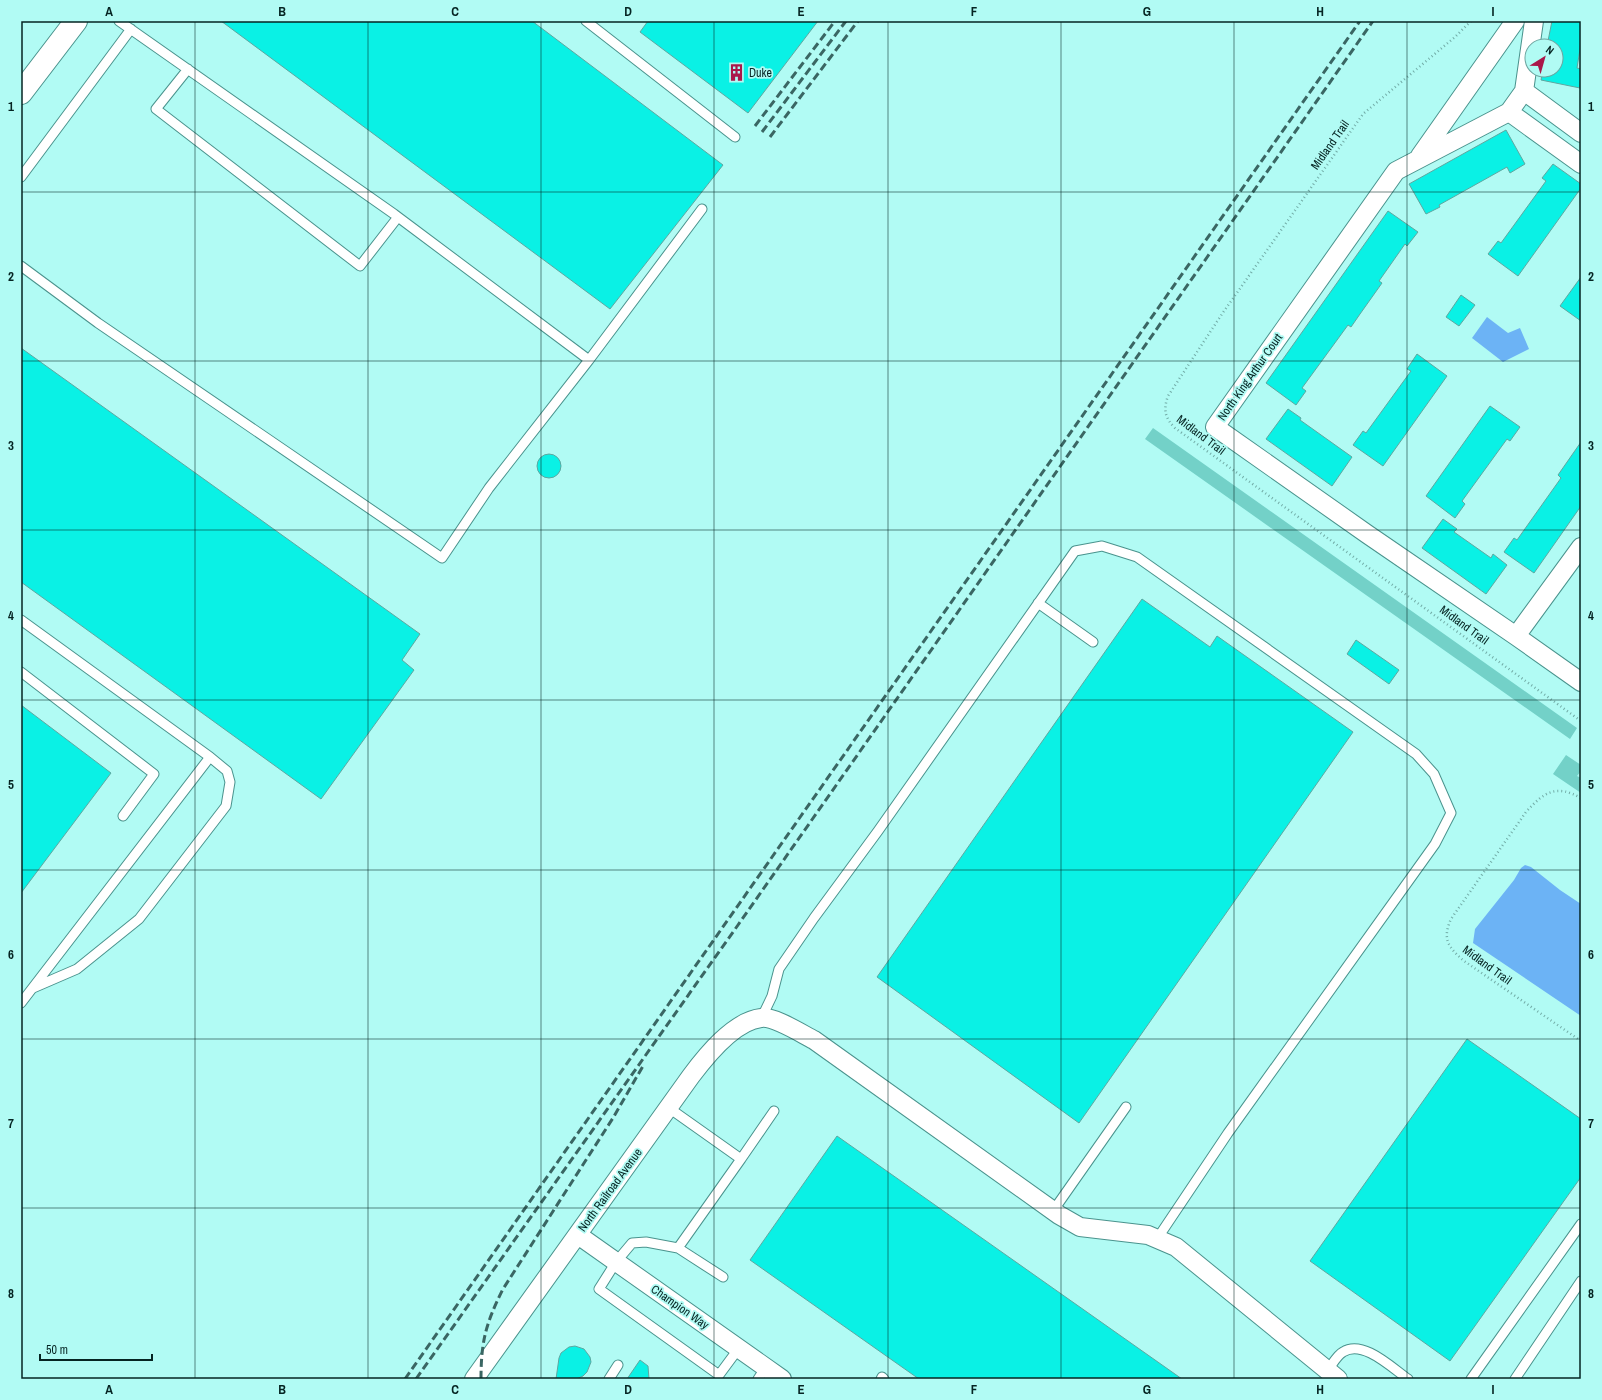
<svg xmlns="http://www.w3.org/2000/svg" width="1602" height="1400" font-family="'Archivo Narrow',sans-serif">
	<style>
		.green { fill: #73d1c8 }
		.water { fill: #6cb3f5 }
		.building { fill: #0af1e5; stroke: #5ea7a0 }
		.lines { fill: none; stroke-linecap: round; stroke-linejoin: round }
		.lane-casing { stroke: #4a938d; stroke-width: 11 }
		.street-casing { stroke: #4a938d; stroke-width: 20 }
		.secondary-casing { stroke: #4a938d; stroke-width: 24 }
		.path { stroke: #72aca7; stroke-width: 2.5; stroke-dasharray: 1 3; stroke-linecap: butt }
		.lane { stroke: #fff; stroke-width: 9 }
		.street { stroke: #fff; stroke-width: 18 }
		.secondary { stroke: #fff; stroke-width: 22 }
		.rail { stroke: #3a6663; stroke-width: 3; stroke-dasharray: 8 4; stroke-linecap: butt }
		.grid { fill: none; stroke: #052422; stroke-width: 1; stroke-opacity: 0.55 }
		.labels { text-anchor: middle; stroke-width: 3.5; stroke-linejoin: round; paint-order: stroke }
		.poi-label { font-size: 12px; fill: #052422; stroke: #b1fbf4; text-anchor: start }
		.street-label { font-size: 12px; fill: #052422; stroke: #b1fbf4 }
		.neatline { fill: none; stroke: #052422; stroke-width: 1.5 }
		.grid-label { font-size: 13px; text-anchor: middle; font-weight: bold; fill: #052422 }
	</style>
	<rect width="100%" height="100%" fill="#b1fbf4"/>
	<path class="green" d="M 1153,428 L 1577,728 L 1570,739 L 1145,439 Z
		M 1566,755 L 1581,765 L 1581,771 L 1577,776 L 1581,778 L 1581,793 L 1553,774 Z"/>
	<path class="water" d="M 1487,317 L 1508,333 L 1520,328 L 1529,349 L 1503,362 L 1472,338 Z
		M 1525,865 L 1531,867 L 1560,890 L 1581,904 L 1581,1016 L 1473,943 L 1475,929 L 1514,880 L 1521,868 Z"/>
	<path class="building" d="M 221,21 L 532,21 L 723,165 L 610,309 Z
		M 648,21 L 818,21 L 748,113 L 640,32 Z
		M 1552,21 L 1581,21 L 1581,43 L 1577,68 L 1581,69 L 1580,88 L 1541,80 L 1543,70 L 1556,70 L 1556,46 L 1547,46 Z
		M 1506,130 L 1525,164 L 1510,173 L 1507,167 L 1439,205 L 1440,207 L 1426,214 L 1409,184 Z
		M 1553,164 L 1581,184 L 1581,188 L 1518,276 L 1488,254 L 1498,241 L 1501,243 L 1546,181 L 1542,178 Z
		M 1388,211 L 1418,232 L 1407,246 L 1405,244 L 1379,281 L 1382,283 L 1360,314 L 1351,327 L 1348,325 L 1302,388 L 1306,391 L 1296,405 L 1266,383 Z
		M 1581,277 L 1581,321 L 1560,306 Z
		M 1461,295 L 1475,305 L 1459,326 L 1446,317 Z
		M 21,348 L 420,634 L 402,660 L 414,670 L 321,799 L 21,582 Z
		M 1417,354 L 1447,376 L 1383,466 L 1353,445 L 1363,431 L 1366,433 L 1411,371 L 1407,369 Z
		M 1490,406 L 1520,427 L 1510,441 L 1507,439 L 1462,501 L 1465,504 L 1455,518 L 1426,496 Z
		M 1288,409 L 1301,418 L 1300,420 L 1352,457 L 1332,486 L 1266,439 Z
		M 1581,442 L 1581,506 L 1534,573 L 1504,552 L 1514,538 L 1517,540 L 1561,478 L 1558,475 Z
		M537 466a12 12 0 1 1 24 0a12 12 0 1 1-24 0Z
		M 1443,519 L 1457,529 L 1454,532 L 1491,558 L 1493,554 L 1507,565 L 1486,594 L 1422,548 Z
		M 1142,599 L 1210,647 L 1217,636 L 1353,732 L 1079,1123 L 877,977 Z
		M 1356,640 L 1399,670 L 1389,684 L 1347,654 Z
		M 21,705 L 111,773 L 21,893 Z
		M 1467,1039 L 1581,1119 L 1581,1177 L 1450,1361 L 1310,1261 Z
		M 837,1136 L 1182,1379 L 919,1379 L 750,1260 Z
		M 575,1346 L 584,1349 L 590,1357 L 591,1362 L 587,1372 L 583,1376 L 576,1379 L 556,1379 L 559,1358 L 561,1353 L 569,1347 Z
		M 640,1360 L 648,1366 L 649,1379 L 627,1379 Z"/>
	<g class="lines">
		<defs>
			<path id="lane" d="M 586,21 L 735,137
				M 188,69 L 156,109 L 360,266 L 398,217
				M 21,177 L 131,29
				M 21,266 L 98,323 L 442,558 L 489,488 L 589,360 L 394,214 L 119,21
				M 589,360 L 702,209
				M 1038,603 L 1093,642
				M 21,620 L 210,757 L 21,1003
				M 21,672 L 154,774 L 123,816
				M 33,988 L 77,969 L 139,919 L 226,806 L 230,782 L 227,771 L 210,757
				M 762,1017 L 772,996 L 779,969 L 814,918 L 878,831 L 1075,551 L 1102,546 L 1137,557 L 1416,754 L 1434,774 L 1451,813 L 1435,844 L 1228,1133 L 1157,1239
				M 669,1108 L 741,1159 L 678,1248 L 723,1277
				M 741,1159 L 774,1111
				M 1053,1211 L 1126,1107
				M 678,1248 L 646,1242 L 632,1243 L 616,1262 L 599,1289 L 719,1375 L 739,1348
				M 1327,1371 C 1332,1365 1337,1355 1343,1352 C 1363,1339 1392,1368 1408,1379
				M 609,1379 L 618,1365
				M 758,1379 L 766,1367
				M 881,1379 L 882,1377 L 884,1379
				M 1471,1379 L 1581,1224
				M 1515,1379 L 1581,1281"/>
			<path id="street" d="M 1534,21 L 1524,91 L 1509,112 L 1396,171 L 1215,427 L 1367,534 L 1516,636 L 1581,682
				M 1524,91 L 1581,133
				M 1509,112 L 1581,164
				M 1420,156 L 1515,21
				M 1516,636 L 1581,547
				M 578,1235 L 782,1379
				M 474,1379 L 691,1076 C 706,1056 734,1021 761,1018 C 774,1016 802,1034 814,1040 L 1059,1215 L 1080,1227 L 1148,1235 L 1176,1247 L 1338,1379"/>
			<path id="secondary" d="M 21,93 L 76,21"/>
		</defs>
		<use href="#lane" class="lane-casing"/>
		<use href="#street" class="street-casing"/>
		<use href="#secondary" class="secondary-casing"/>
		<path class="path" d="M 1471,21 L 1455,37 L 1363,114 L 1222,314 L 1168,396 C 1163,410 1165,418 1175,428 L 1581,721
			M 1581,798 C 1556,784 1544,792 1526,812 L 1451,919 C 1442,939 1448,947 1464,961 L 1581,1041"/>
		<use href="#lane" class="lane"/>
		<use href="#street" class="street"/>
		<use href="#secondary" class="secondary"/>
		<path class="rail" d="M 755,126 L 835,21
			M 762,132 L 846,21
			M 770,137 L 858,21
			M 405,1379 L 1360,21
			M 416,1379 L 738,925 L 1373,21
			M 481,1379 C 481,1341 486,1323 503,1289 L 613,1118 L 643,1066"/>
	</g>
	<path class="grid" d="M 195,21 L 195,1379M 368,21 L 368,1379M 541,21 L 541,1379M 714,21 L 714,1379M 888,21 L 888,1379M 1061,21 L 1061,1379M 1234,21 L 1234,1379M 1407,21 L 1407,1379M 21,192 L 1581,192M 21,361 L 1581,361M 21,530 L 1581,530M 21,700 L 1581,700M 21,870 L 1581,870M 21,1039 L 1581,1039M 21,1208 L 1581,1208"/>
	<defs>
		<symbol id="building-bare" viewBox="-9 -9 18 18"><path d="M-4-6H4V6H1V3H-1V6H-4ZM-2.5-4.3h1.7v1.8h-1.7ZM.8-4.3h1.7v1.8H.8ZM-2.5-1h1.7V.8h-1.7ZM.8-1h1.7V.8H.8Z" fill="#aa174a" stroke="#b1fbf4" stroke-width="2.5" paint-order="stroke"/></symbol>
	</defs>
	<g fill-rule="evenodd">
		<use href="#building-bare" x="724" y="60" width="25" height="25"/>
	</g>
	<g class="labels">
		<g class="poi-label">
			<text x="749" y="77">Duke</text>
		</g>
		<g class="street-label">
			<text transform="translate(1330 145) rotate(-55)" y="4">Midland Trail</text>
			<text transform="translate(1250 377) rotate(-55)" y="4">North King Arthur Court</text>
			<text transform="translate(1201 435) rotate(37)" y="4">Midland Trail</text>
			<text transform="translate(1464 625) rotate(36)" y="4">Midland Trail</text>
			<text transform="translate(1487 965) rotate(36)" y="4">Midland Trail</text>
			<text transform="translate(610 1190) rotate(-54)" y="4">North Railroad Avenue</text>
			<text transform="translate(680 1307) rotate(35)" y="4">Champion Way</text>
		</g>
	</g>
	<rect width="1602" height="1400" fill="none" stroke="#b1fbf4" stroke-width="44"/>
	<g transform="translate(1544 58) rotate(37)"><circle r="19" fill="#b1fbf4" stroke="#6ca5a0"/>
	<path d="M0-3L7 15L0 10L-7 15Z" fill="#aa174a"/>
	<text y="-6" font-size="11" font-weight="bold" text-anchor="middle" fill="#052422">N</text>
	</g>
	<path d="M40 1354v6h112v-6" fill="none" stroke="#052422" stroke-width="2"/>
	<text x="46" y="1354" font-size="12" fill="#052422" stroke="#b1fbf4" stroke-width="3" paint-order="stroke">50 m</text>
	<rect x="22" y="22" width="1558" height="1356" class="neatline"/>
	<g class="grid-label">
		<text x="109" y="16">A</text>
		<text x="282" y="16">B</text>
		<text x="455" y="16">C</text>
		<text x="628" y="16">D</text>
		<text x="801" y="16">E</text>
		<text x="974" y="16">F</text>
		<text x="1147" y="16">G</text>
		<text x="1320" y="16">H</text>
		<text x="1493" y="16">I</text>
		<text x="11" y="111">1</text>
		<text x="1591" y="111">1</text>
		<text x="11" y="281">2</text>
		<text x="1591" y="281">2</text>
		<text x="11" y="450">3</text>
		<text x="1591" y="450">3</text>
		<text x="11" y="620">4</text>
		<text x="1591" y="620">4</text>
		<text x="11" y="789">5</text>
		<text x="1591" y="789">5</text>
		<text x="11" y="959">6</text>
		<text x="1591" y="959">6</text>
		<text x="11" y="1128">7</text>
		<text x="1591" y="1128">7</text>
		<text x="11" y="1298">8</text>
		<text x="1591" y="1298">8</text>
		<text x="109" y="1394">A</text>
		<text x="282" y="1394">B</text>
		<text x="455" y="1394">C</text>
		<text x="628" y="1394">D</text>
		<text x="801" y="1394">E</text>
		<text x="974" y="1394">F</text>
		<text x="1147" y="1394">G</text>
		<text x="1320" y="1394">H</text>
		<text x="1493" y="1394">I</text>
	</g>
</svg>
